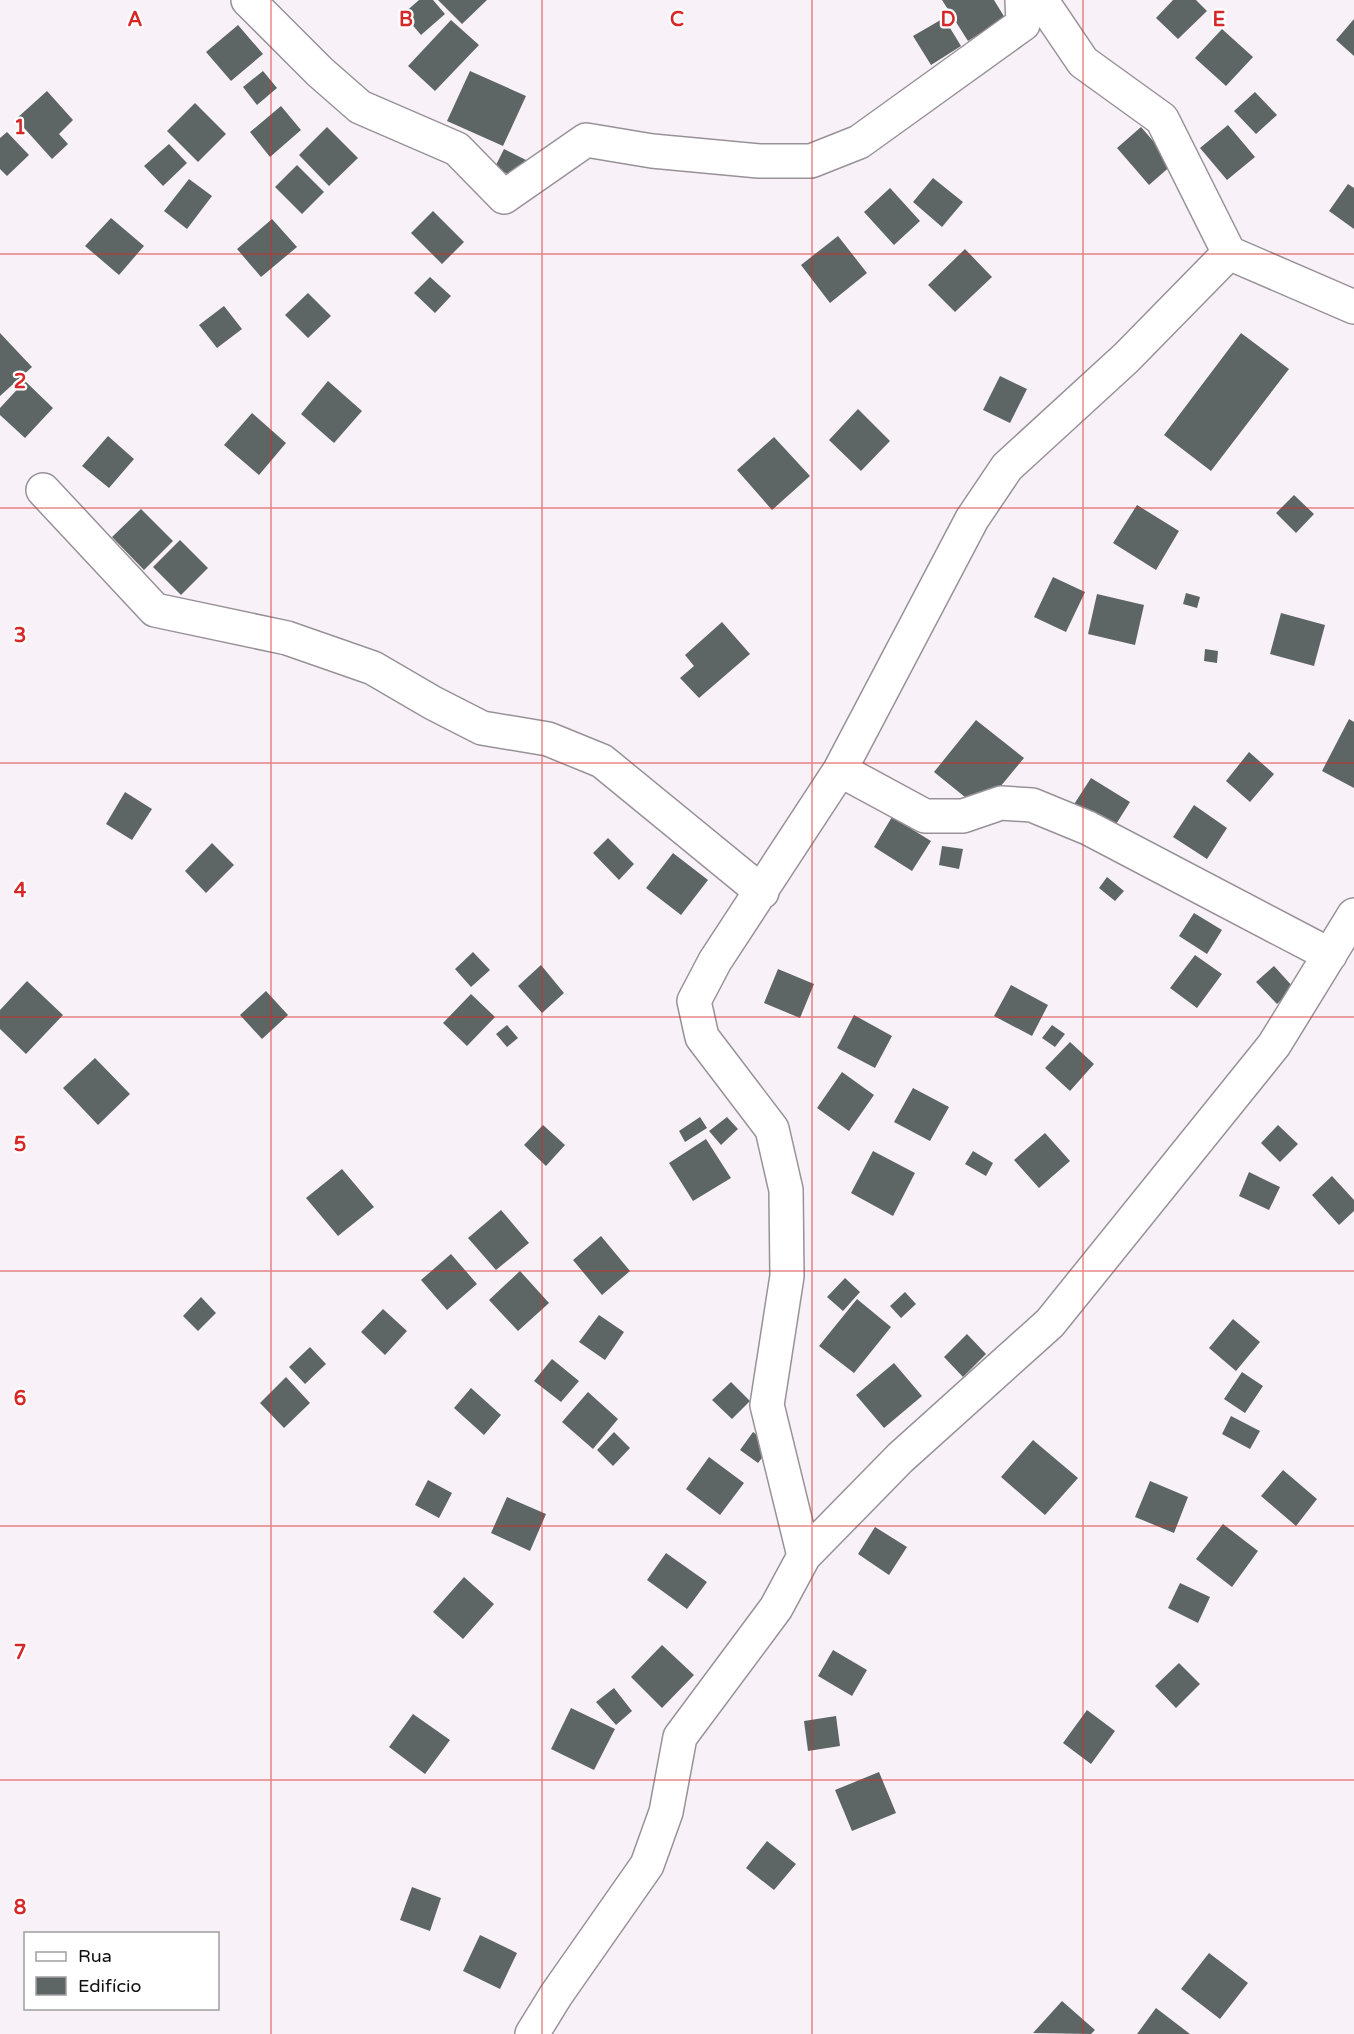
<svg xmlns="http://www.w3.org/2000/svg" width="1354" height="2034" font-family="'Varela Round',sans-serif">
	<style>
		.building { fill: #5d6665 }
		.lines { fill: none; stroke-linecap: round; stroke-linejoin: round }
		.street-casing { stroke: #989298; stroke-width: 36 }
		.street { stroke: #fff; stroke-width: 33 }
		.grid { fill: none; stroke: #d62828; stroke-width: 1.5; stroke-opacity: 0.55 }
		.grid-label { font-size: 20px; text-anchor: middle; font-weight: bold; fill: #d62828; stroke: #fff; stroke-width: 4.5; stroke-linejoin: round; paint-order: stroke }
	</style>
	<rect width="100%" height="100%" fill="#f8f2f8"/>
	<path class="building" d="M 419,0 L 433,0 L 445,14 L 421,35 L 403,14 Z
		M 438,0 L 487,0 L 462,24 Z
		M 942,0 L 994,0 L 1005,18 L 968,41 Z
		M 1173,0 L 1196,0 L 1207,11 L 1178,39 L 1156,18 Z
		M 944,18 L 961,46 L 931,65 L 913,36 Z
		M 1354,19 L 1354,56 L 1336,40 Z
		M 451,20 L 479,45 L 435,91 L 408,66 Z
		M 238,25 L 263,54 L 231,81 L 206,52 Z
		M 1222,29 L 1253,57 L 1226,86 L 1195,58 Z
		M 263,71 L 277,88 L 257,105 L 243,87 Z
		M 470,71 L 526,96 L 503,146 L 447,121 Z
		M 47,91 L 73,120 L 59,134 L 68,144 L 52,159 L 16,119 Z
		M 1255,92 L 1277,115 L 1256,134 L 1234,111 Z
		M 195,103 L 226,134 L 198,162 L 167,131 Z
		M 281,106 L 301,130 L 270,157 L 250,132 Z
		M 1228,125 L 1255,157 L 1227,180 L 1200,148 Z
		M 327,127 L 358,158 L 329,186 L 299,155 Z
		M 1141,127 L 1173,164 L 1149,185 L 1117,148 Z
		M 7,132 L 29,155 L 7,176 L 0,169 L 0,138 Z
		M 169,144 L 187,163 L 163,186 L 144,166 Z
		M 504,149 L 526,160 L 516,179 L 495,167 Z
		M 297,165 L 324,192 L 302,214 L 275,187 Z
		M 933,178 L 963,202 L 942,227 L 913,202 Z
		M 189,179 L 212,196 L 187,229 L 164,211 Z
		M 1348,184 L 1354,188 L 1354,229 L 1329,211 Z
		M 890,188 L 920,221 L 894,245 L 864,212 Z
		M 433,211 L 464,242 L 442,264 L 411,233 Z
		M 111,218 L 144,246 L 119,275 L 85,246 Z
		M 272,219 L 297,247 L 261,277 L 237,249 Z
		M 838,236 L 867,273 L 830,303 L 801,265 Z
		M 965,249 L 992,277 L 955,312 L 928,285 Z
		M 430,277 L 451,296 L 435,313 L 414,293 Z
		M 308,293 L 331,316 L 308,338 L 285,315 Z
		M 224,306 L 242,329 L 217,348 L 199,325 Z
		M 0,333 L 32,367 L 0,396 Z
		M 1241,333 L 1289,369 L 1211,471 L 1164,435 Z
		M 1000,376 L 1027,389 L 1010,423 L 983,410 Z
		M 25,381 L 53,408 L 25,438 L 0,415 L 0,408 Z
		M 328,381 L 362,411 L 334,443 L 301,414 Z
		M 858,409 L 890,441 L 861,471 L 829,440 Z
		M 252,413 L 286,443 L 259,475 L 224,445 Z
		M 108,436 L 134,459 L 109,488 L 82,466 Z
		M 774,437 L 810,476 L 772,510 L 737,470 Z
		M 1294,495 L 1314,514 L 1296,533 L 1276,513 Z
		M 1137,505 L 1179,531 L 1156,570 L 1113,543 Z
		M 141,509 L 173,541 L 144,570 L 112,537 Z
		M 180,540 L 208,568 L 181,595 L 153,567 Z
		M 1053,577 L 1085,592 L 1066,632 L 1034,617 Z
		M 1186,593 L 1200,597 L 1197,608 L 1183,604 Z
		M 1097,594 L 1144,605 L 1135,645 L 1088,634 Z
		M 1281,613 L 1325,625 L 1314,666 L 1270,654 Z
		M 722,622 L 750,654 L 699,698 L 680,678 L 694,666 L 685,655 Z
		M 1205,649 L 1218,651 L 1217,663 L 1204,661 Z
		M 1349,719 L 1354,722 L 1354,788 L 1322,771 Z
		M 976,720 L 1024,758 L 981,810 L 934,772 Z
		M 1249,752 L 1274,774 L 1250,802 L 1226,781 Z
		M 1091,778 L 1130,802 L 1108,837 L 1069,812 Z
		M 125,792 L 152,809 L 132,840 L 106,824 Z
		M 1194,805 L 1227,828 L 1207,859 L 1173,837 Z
		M 892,817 L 931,841 L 912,871 L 874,847 Z
		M 608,838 L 634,864 L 619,880 L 593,853 Z
		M 212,843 L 234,865 L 206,893 L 185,871 Z
		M 942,846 L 963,849 L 959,869 L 939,865 Z
		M 673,853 L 708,880 L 681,915 L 646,888 Z
		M 1107,877 L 1124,891 L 1115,901 L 1099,888 Z
		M 1194,913 L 1222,930 L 1207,954 L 1179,936 Z
		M 473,952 L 490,970 L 471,987 L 455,969 Z
		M 1195,955 L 1222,974 L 1197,1008 L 1170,988 Z
		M 541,965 L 564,993 L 542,1013 L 518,986 Z
		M 1274,966 L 1294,988 L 1277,1004 L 1256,982 Z
		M 778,969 L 814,984 L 800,1018 L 764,1003 Z
		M 27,981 L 63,1015 L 26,1054 L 0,1029 L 0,1010 Z
		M 1011,985 L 1048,1005 L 1032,1036 L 994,1016 Z
		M 266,991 L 288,1015 L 262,1039 L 240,1015 Z
		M 471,994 L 495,1017 L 467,1046 L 443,1023 Z
		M 854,1015 L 892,1036 L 875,1068 L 837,1048 Z
		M 507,1025 L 518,1038 L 507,1047 L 496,1034 Z
		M 1052,1025 L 1065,1034 L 1055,1047 L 1042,1038 Z
		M 1070,1042 L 1094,1064 L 1070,1091 L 1045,1068 Z
		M 95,1058 L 130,1094 L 98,1125 L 63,1088 Z
		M 842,1072 L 874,1095 L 849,1131 L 817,1108 Z
		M 913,1088 L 949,1107 L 930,1141 L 894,1122 Z
		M 700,1117 L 707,1128 L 685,1142 L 679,1131 Z
		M 727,1117 L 738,1129 L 721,1145 L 709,1131 Z
		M 543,1125 L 565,1145 L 546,1166 L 524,1145 Z
		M 1278,1125 L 1298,1144 L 1280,1162 L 1261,1143 Z
		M 1045,1133 L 1070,1161 L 1039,1188 L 1014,1160 Z
		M 706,1139 L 731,1178 L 693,1201 L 669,1163 Z
		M 873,1151 L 915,1173 L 893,1216 L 851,1193 Z
		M 973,1151 L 993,1163 L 986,1176 L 965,1164 Z
		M 342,1169 L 374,1207 L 338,1236 L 306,1198 Z
		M 1249,1172 L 1280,1187 L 1269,1210 L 1239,1196 Z
		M 1332,1176 L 1354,1200 L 1354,1211 L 1339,1225 L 1312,1195 Z
		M 501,1210 L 529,1243 L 496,1270 L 468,1238 Z
		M 601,1236 L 630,1271 L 602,1295 L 573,1260 Z
		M 451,1254 L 477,1284 L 447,1310 L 421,1280 Z
		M 520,1271 L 549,1303 L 518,1331 L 489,1300 Z
		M 845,1278 L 860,1292 L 843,1311 L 827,1297 Z
		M 905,1292 L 916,1304 L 901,1318 L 890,1306 Z
		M 201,1297 L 216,1313 L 198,1331 L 183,1316 Z
		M 857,1299 L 891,1327 L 854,1373 L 819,1346 Z
		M 383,1309 L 407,1331 L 385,1355 L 361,1332 Z
		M 599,1315 L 624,1332 L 605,1360 L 579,1342 Z
		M 1233,1319 L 1260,1342 L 1236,1371 L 1209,1348 Z
		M 967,1334 L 986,1354 L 963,1377 L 944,1357 Z
		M 310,1347 L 326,1364 L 305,1384 L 289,1367 Z
		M 552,1359 L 579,1381 L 561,1402 L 534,1381 Z
		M 894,1363 L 922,1396 L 884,1428 L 856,1395 Z
		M 1242,1372 L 1263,1386 L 1245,1413 L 1224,1399 Z
		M 286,1377 L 310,1403 L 284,1428 L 260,1403 Z
		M 731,1382 L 750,1401 L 732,1419 L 712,1400 Z
		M 471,1388 L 501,1415 L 484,1435 L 454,1408 Z
		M 588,1392 L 618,1419 L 593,1449 L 562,1422 Z
		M 1231,1416 L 1260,1431 L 1250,1449 L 1222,1434 Z
		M 614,1432 L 630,1448 L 613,1466 L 597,1450 Z
		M 753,1432 L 772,1445 L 758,1463 L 740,1450 Z
		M 1033,1440 L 1078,1478 L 1045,1515 L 1001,1477 Z
		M 709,1457 L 744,1483 L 720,1515 L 686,1489 Z
		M 1283,1470 L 1317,1499 L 1296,1526 L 1261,1496 Z
		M 428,1480 L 452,1493 L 439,1518 L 415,1505 Z
		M 1150,1481 L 1188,1497 L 1174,1533 L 1135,1517 Z
		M 507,1497 L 546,1514 L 530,1551 L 491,1533 Z
		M 1223,1524 L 1258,1551 L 1232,1587 L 1196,1559 Z
		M 875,1527 L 907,1547 L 889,1575 L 858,1554 Z
		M 666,1553 L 707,1582 L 687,1609 L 647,1580 Z
		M 464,1577 L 494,1604 L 463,1639 L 433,1612 Z
		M 1180,1583 L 1210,1597 L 1198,1623 L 1168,1608 Z
		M 662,1645 L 694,1675 L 662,1708 L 631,1677 Z
		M 833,1650 L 867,1670 L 852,1696 L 818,1676 Z
		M 1179,1663 L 1200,1684 L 1176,1708 L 1155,1686 Z
		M 614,1688 L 632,1711 L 616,1725 L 596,1702 Z
		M 571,1708 L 615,1729 L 594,1770 L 551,1749 Z
		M 1087,1710 L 1115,1731 L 1091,1764 L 1063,1743 Z
		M 413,1714 L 450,1740 L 425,1774 L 389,1747 Z
		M 836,1716 L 840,1746 L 808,1751 L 804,1721 Z
		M 879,1772 L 896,1813 L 852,1831 L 835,1790 Z
		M 767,1841 L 796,1864 L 774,1890 L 746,1868 Z
		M 412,1887 L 441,1898 L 430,1931 L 400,1920 Z
		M 480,1935 L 517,1953 L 500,1989 L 463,1971 Z
		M 1209,1953 L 1248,1983 L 1220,2019 L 1181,1989 Z
		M 1062,2001 L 1095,2030 L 1091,2034 L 1033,2033 Z
		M 1156,2008 L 1190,2034 L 1137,2034 Z"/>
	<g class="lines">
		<defs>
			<path id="street" d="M 248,0 L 320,72 L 360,107 L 457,149 L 504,197 L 586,140 L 652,151 L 759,161 L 811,161 L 859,142 L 1023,24 L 1022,0
				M 1041,0 L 1083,62 L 1162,119 L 1229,253 L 1354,307
				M 43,490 L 155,610 L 287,638 L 373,668 L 433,703 L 482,728 L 548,739 L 602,761 L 762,892
				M 840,770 L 925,816 L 963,816 L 1001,803 L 1032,805 L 1088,828 L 1330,955
				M 804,1556 L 900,1458 L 1050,1323 L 1274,1045 L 1354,915
				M 532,2034 L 556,1995 L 647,1865 L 666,1812 L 680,1737 L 776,1608 L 804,1556 L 767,1405 L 787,1276 L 786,1190 L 772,1129 L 702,1037 L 694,1001 L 715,961 L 840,770 L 972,519 L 1007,467 L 1126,358 L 1229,253"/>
		</defs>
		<use href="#street" class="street-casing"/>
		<use href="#street" class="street"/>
	</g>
	<path class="grid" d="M 271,0 L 271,2034M 542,0 L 542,2034M 812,0 L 812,2034M 1083,0 L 1083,2034M 0,254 L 1354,254M 0,508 L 1354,508M 0,763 L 1354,763M 0,1017 L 1354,1017M 0,1271 L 1354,1271M 0,1526 L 1354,1526M 0,1780 L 1354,1780"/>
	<g class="grid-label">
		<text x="135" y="26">A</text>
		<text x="406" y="26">B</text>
		<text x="677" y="26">C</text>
		<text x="948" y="26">D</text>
		<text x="1219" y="26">E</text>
		<text x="20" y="134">1</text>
		<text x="20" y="388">2</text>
		<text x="20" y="642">3</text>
		<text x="20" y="897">4</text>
		<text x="20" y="1151">5</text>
		<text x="20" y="1405">6</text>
		<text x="20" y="1659">7</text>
		<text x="20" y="1914">8</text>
	</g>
	<rect x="24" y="1932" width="195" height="78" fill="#ffffff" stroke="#a09fa0" stroke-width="1.5"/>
	<rect x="36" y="1952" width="30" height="9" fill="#ffffff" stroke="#a09fa0" stroke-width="1.5"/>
	<text x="78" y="1962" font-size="18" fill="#110f11">Rua</text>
	<rect x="36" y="1977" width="30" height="18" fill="#5d6665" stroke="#a09fa0" stroke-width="1.5"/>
	<text x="78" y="1992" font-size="18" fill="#110f11">Edifício</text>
</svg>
